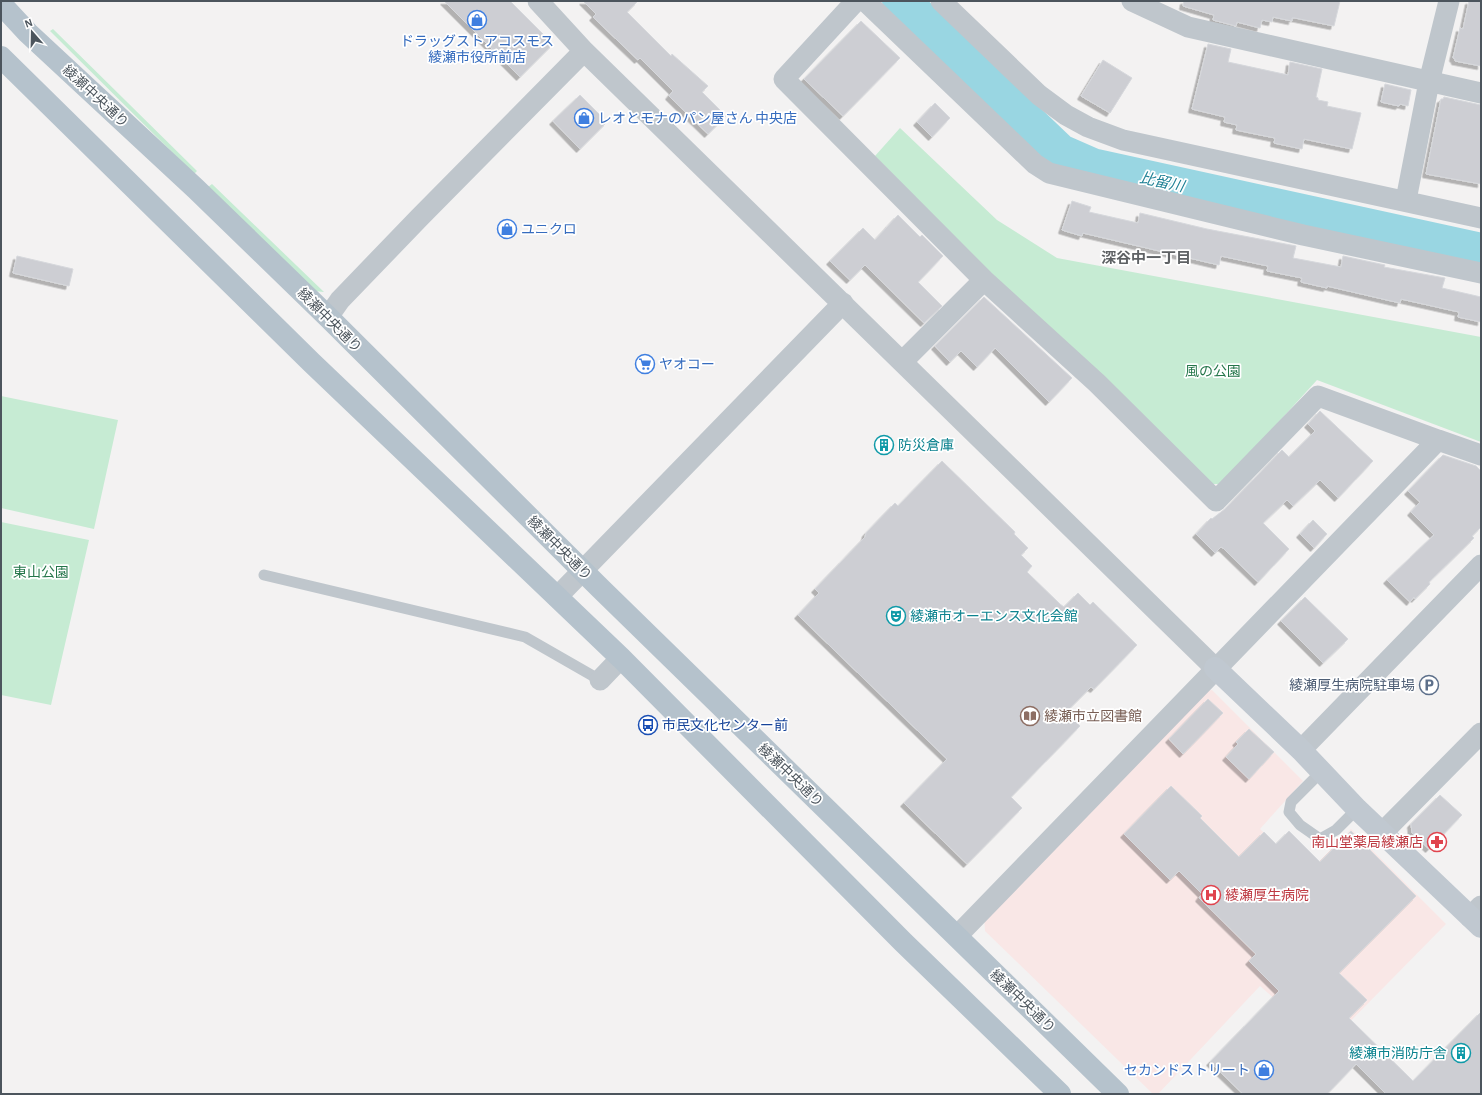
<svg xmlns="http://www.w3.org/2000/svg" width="1482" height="1095" font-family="'Alegreya Sans','Noto Sans JP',sans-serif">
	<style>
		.medical { fill: #f9e7e6 }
		.green { fill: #c6ebd3 }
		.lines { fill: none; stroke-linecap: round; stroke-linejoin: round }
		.river { stroke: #99d6e2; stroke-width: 38 }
		.building { fill: #cdced3; stroke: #d6d8dc; filter: url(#shadow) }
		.lane { stroke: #bfc6cc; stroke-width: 11 }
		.street { stroke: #bfc6cc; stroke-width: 21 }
		.secondary { stroke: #c0c8d0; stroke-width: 22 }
		.primary { stroke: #b5c2cc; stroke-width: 22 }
		.labels { text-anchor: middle; stroke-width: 3.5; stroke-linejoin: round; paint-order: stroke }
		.shop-label { font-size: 14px; fill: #366cbe; stroke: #fff; text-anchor: start }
		.street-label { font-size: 14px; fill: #4c555d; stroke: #fff }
		.park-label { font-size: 14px; fill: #24764a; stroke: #fff }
		.culture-label { font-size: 14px; fill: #0d838f; stroke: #fff; text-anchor: start }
		.service-label { font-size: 14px; fill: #4e5e75; stroke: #fff; text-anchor: end }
		.education-label { font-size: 14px; fill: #785e54; stroke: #fff; text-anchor: start }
		.transit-label { font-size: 14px; fill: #164399; stroke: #fff; text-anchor: start }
		.health-label { font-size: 14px; fill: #be3a42; stroke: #fff; text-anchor: end }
		.water-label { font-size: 15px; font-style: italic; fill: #1e8195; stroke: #fff }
		.neighbourhood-label { font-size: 15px; font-weight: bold; fill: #5f6265; stroke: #fff }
	</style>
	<defs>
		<filter id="shadow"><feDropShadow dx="-3.5" dy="3.5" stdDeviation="0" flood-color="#0004"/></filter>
	</defs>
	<rect width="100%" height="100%" fill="#f3f2f2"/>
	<path class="medical" d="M 1212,690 L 1303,781 L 1260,829 L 1307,874 L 1351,829 L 1446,924 L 1327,1045 L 1260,986 L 1158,1094 L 1153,1094 L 985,931 L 984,916 L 1202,692 Z"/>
	<path class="green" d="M 53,29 L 197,171 L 194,174 L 50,31 Z
		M 900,128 L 997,220 L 1057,258 L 1481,337 L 1481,442 L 1317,380 L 1222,484 L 1211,484 L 978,262 L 875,156 Z
		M 212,184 L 324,292 L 314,291 L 208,187 Z
		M 1,396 L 118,420 L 94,529 L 1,508 Z
		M 1,522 L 89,540 L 51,705 L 1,695 Z"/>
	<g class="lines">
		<path class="river" d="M 901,1 L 1060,153 L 1092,167 L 1481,252"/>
	</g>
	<path class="building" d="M 444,1 L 510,1 L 553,44 L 520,77 Z
		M 583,1 L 638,1 L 627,12 L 671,56 L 672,54 L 708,86 L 702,92 L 726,116 L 708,134 L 669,96 L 673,91 L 640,58 L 638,60 L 593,17 L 596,14 Z
		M 1184,1 L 1340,1 L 1334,26 L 1295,18 L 1292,18 L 1292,21 L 1273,17 L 1272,22 L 1262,20 L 1260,28 L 1237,22 L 1236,26 L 1213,20 L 1214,15 L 1183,6 Z
		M 1469,1 L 1481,1 L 1481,66 L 1455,61 L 1455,59 L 1453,58 L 1460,28 L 1463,29 Z
		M 861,21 L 900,58 L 843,116 L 804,79 Z
		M 1208,44 L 1231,49 L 1228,62 L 1288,75 L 1290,62 L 1322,69 L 1316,97 L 1318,98 L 1318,100 L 1328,102 L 1327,106 L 1361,113 L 1352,149 L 1304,139 L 1302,149 L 1274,143 L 1275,138 L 1236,130 L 1237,125 L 1224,122 L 1225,117 L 1192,109 Z
		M 1103,60 L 1132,78 L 1110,113 L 1081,96 Z
		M 1385,84 L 1411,90 L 1408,106 L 1400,104 L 1399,106 L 1381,102 Z
		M 580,95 L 607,122 L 580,149 L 553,121 Z
		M 1444,97 L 1481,105 L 1481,184 L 1426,174 L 1441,99 L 1443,99 Z
		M 935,103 L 950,118 L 932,137 L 917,122 Z
		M 1072,201 L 1091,207 L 1089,212 L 1138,223 L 1140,213 L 1207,229 L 1296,246 L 1293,258 L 1341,267 L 1343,256 L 1385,265 L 1384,267 L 1445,278 L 1442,288 L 1481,297 L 1481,322 L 1458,317 L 1459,312 L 1401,299 L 1400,303 L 1327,286 L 1327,288 L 1301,282 L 1302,278 L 1267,271 L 1268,266 L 1221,256 L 1219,265 L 1083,233 L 1082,236 L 1062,230 Z
		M 898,215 L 920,237 L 922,235 L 943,256 L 918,282 L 942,306 L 924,323 L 865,265 L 850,280 L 830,261 L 863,228 L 875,240 Z
		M 17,256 L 73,269 L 69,286 L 13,273 Z
		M 984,297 L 1072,378 L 1049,402 L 995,348 L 977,367 L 961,351 L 950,362 L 935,346 Z
		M 1320,411 L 1373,461 L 1338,498 L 1320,480 L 1293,506 L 1287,500 L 1263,523 L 1289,549 L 1258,582 L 1223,548 L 1221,547 L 1215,553 L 1196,534 L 1211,518 L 1212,519 L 1225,509 L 1282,450 L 1289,457 L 1315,431 L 1308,424 Z
		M 1443,455 L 1476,466 L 1481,471 L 1481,527 L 1472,536 L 1474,538 L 1429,582 L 1430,584 L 1415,599 L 1414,597 L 1410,602 L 1387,580 L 1434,535 L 1411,512 L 1420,502 L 1408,491 Z
		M 942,461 L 1015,532 L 1014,534 L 1028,548 L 1021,555 L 1032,566 L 1027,572 L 1060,604 L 1064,607 L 1078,593 L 1090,605 L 1093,602 L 1137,645 L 1094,689 L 1091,687 L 1066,712 L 1080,726 L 1011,797 L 1022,808 L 967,864 L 904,803 L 947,759 L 798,615 L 819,593 L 815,589 L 865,537 L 866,533 L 895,503 L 898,506 Z
		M 1313,520 L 1327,534 L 1314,548 L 1300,534 Z
		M 1305,597 L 1348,639 L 1323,663 L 1281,621 Z
		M 1208,699 L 1223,713 L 1183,754 L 1169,739 Z
		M 1249,729 L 1274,752 L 1249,779 L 1226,757 L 1238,744 L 1236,742 Z
		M 1171,786 L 1202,816 L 1200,818 L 1239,857 L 1264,832 L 1276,844 L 1289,831 L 1320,862 L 1351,831 L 1416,896 L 1339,973 L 1367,1000 L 1349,1018 L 1413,1081 L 1481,1012 L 1481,1094 L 1386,1094 L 1356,1064 L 1327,1094 L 1243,1094 L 1210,1062 L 1279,991 L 1249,961 L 1256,954 L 1199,898 L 1202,894 L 1179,871 L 1170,880 L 1124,834 Z
		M 1440,795 L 1462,815 L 1429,849 L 1412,833 L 1411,824 Z"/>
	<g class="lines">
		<path class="lane" d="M 264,575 L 525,637 L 600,680
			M 1321,772 L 1291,802 L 1289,812 L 1300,825 L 1320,839 L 1336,830 L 1357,809"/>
		<path class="street" d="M 538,1 L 584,51 L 1215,668
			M 856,1 L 784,79 L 984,280 L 1097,383 L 1216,501 L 1318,396 L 1438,440
			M 865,1 L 1035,164 L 1049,173 L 1303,235 L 1481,273
			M 941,1 L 1039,95 L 1066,115 L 1088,127 L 1123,140 L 1481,218
			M 1132,1 L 1188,27 L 1481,93
			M 1406,200 L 1429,82 L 1449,1
			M 328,317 L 340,300 L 419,218 L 584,51
			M 903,361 L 984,280
			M 557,597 L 843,303
			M 600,680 L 621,658
			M 1301,750 L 1481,565
			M 1382,833 L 1481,733
			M 1470,917 L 1481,906
			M 957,936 L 1438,440 L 1481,455"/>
		<path class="secondary" d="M 1215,668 L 1301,750 L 1357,809 L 1481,927"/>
		<path class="primary" d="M 1,4 L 28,33 L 196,189 L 328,317 L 600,588 L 1118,1094
			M 1,57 L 311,362 L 621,658 L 903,942 L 1060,1094"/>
	</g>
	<defs>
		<symbol id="shop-ring" viewBox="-11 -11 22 22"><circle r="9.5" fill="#fff" stroke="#3f7fe0" stroke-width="1.5"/><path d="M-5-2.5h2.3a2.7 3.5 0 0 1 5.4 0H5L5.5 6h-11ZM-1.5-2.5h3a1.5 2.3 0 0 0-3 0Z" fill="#3f7fe0"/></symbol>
		<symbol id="supermarket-ring" viewBox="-11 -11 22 22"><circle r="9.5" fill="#fff" stroke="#3f7fe0" stroke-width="1.5"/><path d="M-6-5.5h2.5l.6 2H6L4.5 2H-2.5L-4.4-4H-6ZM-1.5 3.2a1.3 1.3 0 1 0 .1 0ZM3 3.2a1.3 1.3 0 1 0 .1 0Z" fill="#3f7fe0"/></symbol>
		<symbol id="building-ring" viewBox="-11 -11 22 22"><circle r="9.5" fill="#fff" stroke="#0f9aa8" stroke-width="1.5"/><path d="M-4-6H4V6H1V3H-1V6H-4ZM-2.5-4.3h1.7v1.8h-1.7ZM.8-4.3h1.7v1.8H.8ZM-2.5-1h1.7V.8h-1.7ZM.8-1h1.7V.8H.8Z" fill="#0f9aa8"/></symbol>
		<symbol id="theatre-ring" viewBox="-11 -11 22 22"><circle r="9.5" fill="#fff" stroke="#0f9aa8" stroke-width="1.5"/><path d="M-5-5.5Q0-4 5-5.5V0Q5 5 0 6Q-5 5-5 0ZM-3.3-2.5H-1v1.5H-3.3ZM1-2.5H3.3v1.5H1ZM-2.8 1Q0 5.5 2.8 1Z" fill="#0f9aa8"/></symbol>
		<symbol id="parking-ring" viewBox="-11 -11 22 22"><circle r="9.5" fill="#fff" stroke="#5c6f8a" stroke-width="1.5"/><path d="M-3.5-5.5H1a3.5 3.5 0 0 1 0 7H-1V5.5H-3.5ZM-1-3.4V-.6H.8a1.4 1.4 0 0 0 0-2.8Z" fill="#5c6f8a"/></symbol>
		<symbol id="library-ring" viewBox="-11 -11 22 22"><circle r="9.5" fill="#fff" stroke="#8d6e63" stroke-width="1.5"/><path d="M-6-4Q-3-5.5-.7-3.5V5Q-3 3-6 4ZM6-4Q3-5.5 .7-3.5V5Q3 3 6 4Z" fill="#8d6e63"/></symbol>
		<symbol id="bus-ring" viewBox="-11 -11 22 22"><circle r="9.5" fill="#fff" stroke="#1a4fb4" stroke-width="1.5"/><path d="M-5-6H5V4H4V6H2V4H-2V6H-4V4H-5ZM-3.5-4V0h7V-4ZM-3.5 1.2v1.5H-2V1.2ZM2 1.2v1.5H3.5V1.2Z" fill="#1a4fb4"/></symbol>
		<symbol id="pharmacy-ring" viewBox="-11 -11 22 22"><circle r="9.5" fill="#fff" stroke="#e0444e" stroke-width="1.5"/><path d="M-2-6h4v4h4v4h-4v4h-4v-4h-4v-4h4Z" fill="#e0444e"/></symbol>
		<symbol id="hospital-ring" viewBox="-11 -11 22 22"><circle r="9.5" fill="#fff" stroke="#e0444e" stroke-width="1.5"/><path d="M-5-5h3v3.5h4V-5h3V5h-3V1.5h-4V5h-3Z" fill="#e0444e"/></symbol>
	</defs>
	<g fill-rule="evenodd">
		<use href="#shop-ring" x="466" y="9" width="22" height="22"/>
		<use href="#shop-ring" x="573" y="107" width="22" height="22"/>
		<use href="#shop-ring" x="496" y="218" width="22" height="22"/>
		<use href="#supermarket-ring" x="634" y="353" width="22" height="22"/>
		<use href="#building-ring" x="873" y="434" width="22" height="22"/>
		<use href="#theatre-ring" x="885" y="605" width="22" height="22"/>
		<use href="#parking-ring" x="1418" y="674" width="22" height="22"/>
		<use href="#library-ring" x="1019" y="705" width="22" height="22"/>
		<use href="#bus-ring" x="637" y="714" width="22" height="22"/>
		<use href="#pharmacy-ring" x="1426" y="831" width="22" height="22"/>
		<use href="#hospital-ring" x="1200" y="884" width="22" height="22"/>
		<use href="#building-ring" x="1450" y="1042" width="22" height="22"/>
		<use href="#shop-ring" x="1253" y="1059" width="22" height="22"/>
	</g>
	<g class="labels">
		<g class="shop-label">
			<text x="477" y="46" text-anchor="middle">ドラッグストアコスモス<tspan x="477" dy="16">綾瀬市役所前店</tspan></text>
			<text x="598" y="123">レオとモナのパン屋さん 中央店</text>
			<text x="521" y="234">ユニクロ</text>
			<text x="659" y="369">ヤオコー</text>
			<text x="1250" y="1075" text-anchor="end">セカンドストリート</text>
		</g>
		<g class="street-label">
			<text transform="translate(96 96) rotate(43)" y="5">綾瀬中央通り</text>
			<text transform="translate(330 320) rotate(45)" y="5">綾瀬中央通り</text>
			<text transform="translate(560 548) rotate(45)" y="5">綾瀬中央通り</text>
			<text transform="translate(791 775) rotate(44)" y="5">綾瀬中央通り</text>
			<text transform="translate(1023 1001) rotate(44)" y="5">綾瀬中央通り</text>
		</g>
		<g class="park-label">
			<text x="1213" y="376">風の公園</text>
			<text x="41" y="577">東山公園</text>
		</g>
		<g class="culture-label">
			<text x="898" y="450">防災倉庫</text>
			<text x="910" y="621">綾瀬市オーエンス文化会館</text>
			<text x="1447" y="1058" text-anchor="end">綾瀬市消防庁舎</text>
		</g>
		<g class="service-label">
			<text x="1415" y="690">綾瀬厚生病院駐車場</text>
		</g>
		<g class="education-label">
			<text x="1044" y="721">綾瀬市立図書館</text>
		</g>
		<g class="transit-label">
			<text x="662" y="730">市民文化センター前</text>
		</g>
		<g class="health-label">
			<text x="1423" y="847">南山堂薬局綾瀬店</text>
			<text x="1225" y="900" text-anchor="start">綾瀬厚生病院</text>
		</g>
		<g class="water-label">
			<text transform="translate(1162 182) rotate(12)" y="5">比留川</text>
		</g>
		<g class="neighbourhood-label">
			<text x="1146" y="263">深谷中一丁目</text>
		</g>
	</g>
	<rect width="1482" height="1095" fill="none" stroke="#4c555d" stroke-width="4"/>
	<g transform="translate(32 32) rotate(340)" stroke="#ffffff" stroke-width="3" paint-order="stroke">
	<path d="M0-3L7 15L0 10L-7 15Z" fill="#4c555d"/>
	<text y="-6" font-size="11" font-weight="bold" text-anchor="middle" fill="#4c555d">N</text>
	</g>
</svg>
